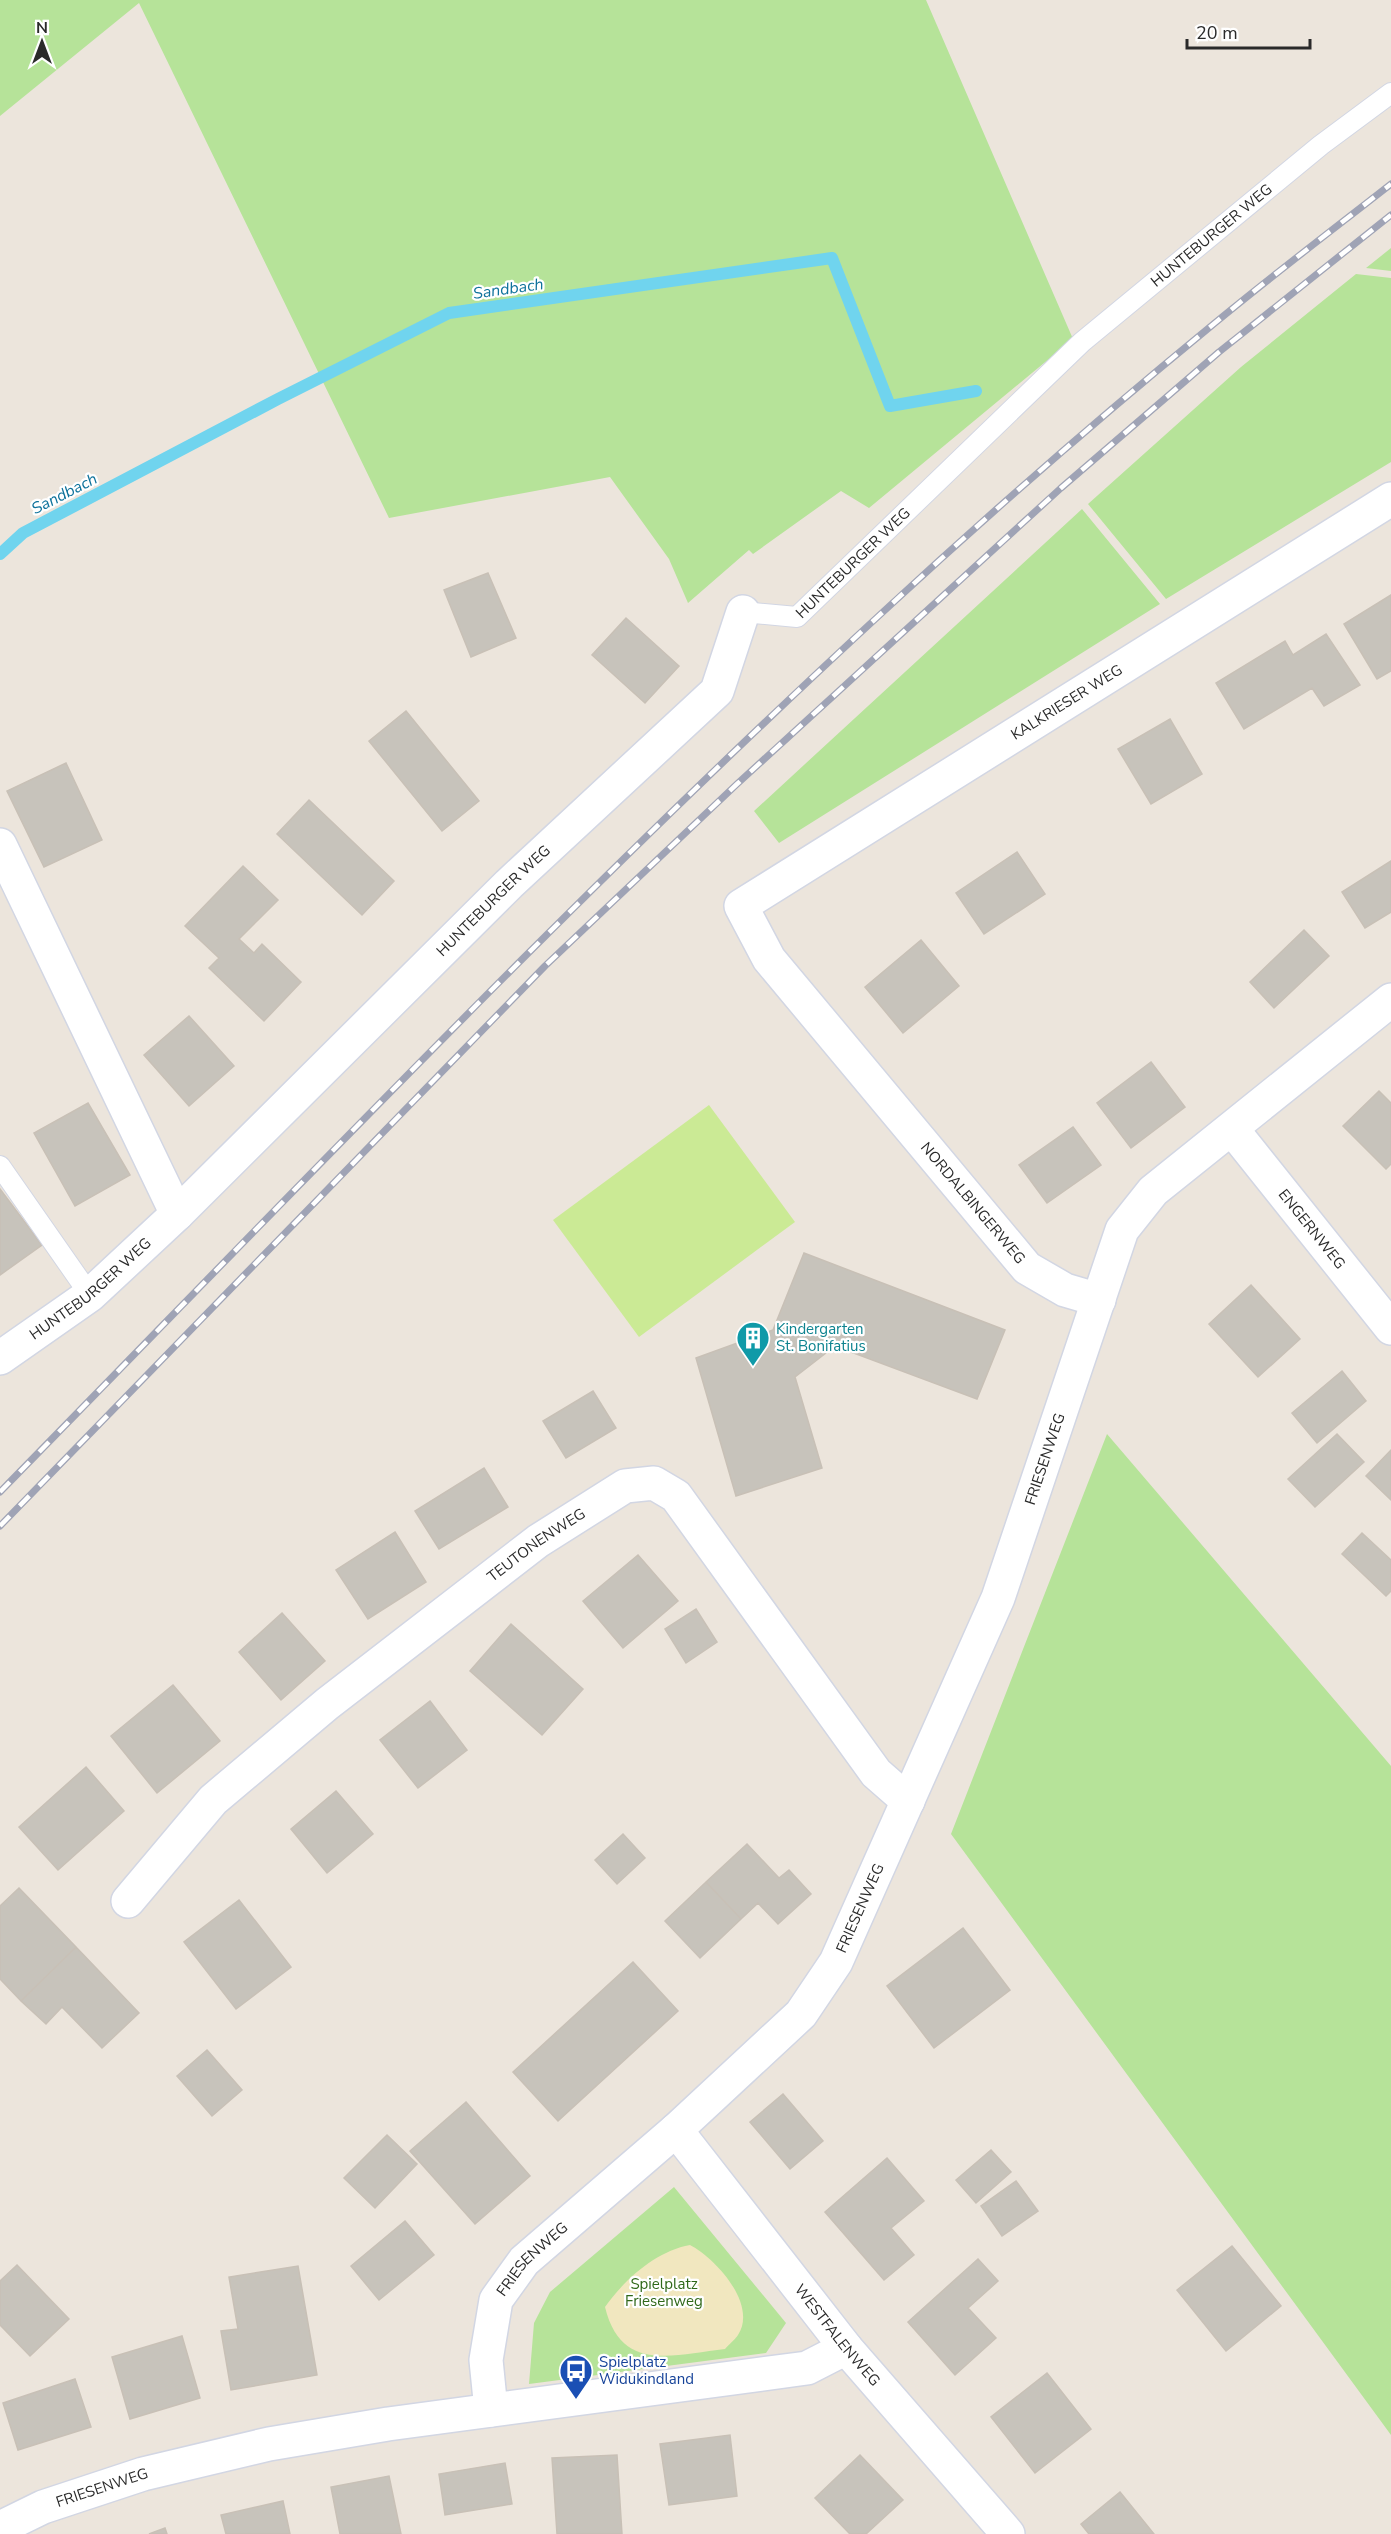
<svg xmlns="http://www.w3.org/2000/svg" width="1391" height="2534" font-family="'Nunito Sans',sans-serif">
	<style>
		.green { fill: #b6e399 }
		.sand { fill: #f1e7bf }
		.pitch { fill: #cbea95 }
		.lines { fill: none; stroke-linecap: round; stroke-linejoin: round }
		.stream { stroke: #70d4ee; stroke-width: 12 }
		.building { fill: #c7c3bb; stroke: #c8c0b6; stroke-width: 1.5 }
		.service-casing { stroke: #d2d6e3; stroke-width: 22 }
		.minor-casing { stroke: #d2d6e3; stroke-width: 36 }
		.service { stroke: #fff; stroke-width: 20 }
		.minor { stroke: #fff; stroke-width: 33 }
		.rail-casing { stroke: #9fa3b5; stroke-width: 7 }
		.rail { stroke: #fff; stroke-width: 4.5; stroke-dasharray: 14; stroke-linecap: butt }
		.labels { text-anchor: middle; stroke-width: 4.5; stroke-linejoin: round; paint-order: stroke }
		.street-label { font-size: 15px; fill: #2a2a2a; stroke: #fff }
		.culture-label { font-size: 15px; fill: #0d838f; stroke: #fff; text-anchor: start }
		.park-label { font-size: 15px; fill: #2f681a; stroke: #fff }
		.transit-label { font-size: 15px; fill: #164399; stroke: #fff; text-anchor: start }
		.water-label { font-size: 16px; font-style: italic; fill: #0e729b; stroke: #fff }
	</style>
	<rect width="100%" height="100%" fill="#ece5dc"/>
	<path class="green" d="M 0,0 L 926,0 L 1073,339 L 869,508 L 841,491 L 753,554 L 749,550 L 688,603 L 669,559 L 610,477 L 389,518 L 139,3 L 0,116 Z
		M 1391,248 L 1391,271 L 1366,268 Z
		M 1356,274 L 1391,278 L 1391,462 L 1166,599 L 1088,504 L 1241,367 Z
		M 1082,509 L 1160,604 L 779,843 L 754,811 Z
		M 1107,1434 L 1391,1766 L 1391,2435 L 951,1834 Z
		M 674,2187 L 786,2323 L 766,2353 L 529,2384 L 534,2323 L 550,2292 Z"/>
	<path class="sand" d="M 690,2245 C 715,2258 758,2304 738,2335 C 735,2340 729,2344 725,2349 C 673,2355 621,2373 605,2307 C 624,2280 656,2251 690,2245 Z"/>
	<path class="pitch" d="M 709,1105 L 795,1222 L 639,1337 L 553,1220 Z"/>
	<g class="lines">
		<path class="stream" d="M 0,554 L 23,533 L 278,399 L 449,313 L 832,258 L 890,406 L 976,391"/>
	</g>
	<path class="building" d="M 488,573 L 516,638 L 471,657 L 444,590 Z
		M 1391,595 L 1391,671 L 1377,679 L 1344,624 Z
		M 626,618 L 679,666 L 645,703 L 592,655 Z
		M 1326,634 L 1360,685 L 1324,706 L 1312,688 L 1244,729 L 1216,683 L 1285,641 L 1293,655 Z
		M 406,711 L 479,801 L 442,831 L 369,741 Z
		M 1170,719 L 1202,774 L 1151,804 L 1118,749 Z
		M 66,763 L 102,840 L 44,867 L 7,791 Z
		M 309,800 L 394,881 L 362,915 L 277,834 Z
		M 1017,852 L 1045,894 L 984,934 L 956,893 Z
		M 1391,861 L 1391,912 L 1365,928 L 1342,892 Z
		M 243,866 L 278,900 L 239,939 L 254,953 L 262,944 L 301,982 L 264,1021 L 209,968 L 219,958 L 185,926 Z
		M 1304,930 L 1329,956 L 1274,1008 L 1250,982 Z
		M 921,940 L 959,986 L 903,1033 L 865,987 Z
		M 189,1016 L 234,1066 L 189,1106 L 144,1055 Z
		M 1151,1062 L 1185,1107 L 1131,1148 L 1097,1103 Z
		M 1379,1091 L 1391,1103 L 1391,1164 L 1386,1169 L 1343,1126 Z
		M 88,1103 L 130,1175 L 75,1206 L 34,1133 Z
		M 1073,1127 L 1101,1165 L 1047,1203 L 1019,1165 Z
		M 0,1189 L 42,1245 L 0,1275 Z
		M 804,1253 L 1005,1330 L 977,1399 L 835,1346 L 795,1377 L 822,1468 L 736,1496 L 696,1358 L 773,1330 Z
		M 1251,1285 L 1300,1339 L 1258,1377 L 1209,1324 Z
		M 1342,1371 L 1366,1401 L 1317,1443 L 1292,1413 Z
		M 593,1391 L 616,1428 L 566,1458 L 543,1421 Z
		M 1337,1434 L 1364,1462 L 1315,1507 L 1288,1479 Z
		M 1391,1450 L 1391,1500 L 1366,1476 Z
		M 484,1468 L 508,1507 L 439,1549 L 415,1511 Z
		M 395,1532 L 426,1582 L 368,1619 L 336,1570 Z
		M 1362,1533 L 1391,1560 L 1391,1591 L 1386,1596 L 1342,1554 Z
		M 638,1555 L 678,1601 L 623,1648 L 583,1601 Z
		M 696,1609 L 717,1642 L 686,1663 L 665,1629 Z
		M 282,1613 L 325,1661 L 281,1700 L 239,1652 Z
		M 511,1624 L 583,1689 L 542,1735 L 470,1671 Z
		M 173,1685 L 220,1741 L 157,1793 L 111,1736 Z
		M 430,1701 L 467,1750 L 418,1788 L 380,1740 Z
		M 86,1767 L 124,1811 L 58,1870 L 19,1827 Z
		M 336,1791 L 373,1834 L 327,1873 L 291,1829 Z
		M 623,1834 L 645,1858 L 617,1884 L 595,1860 Z
		M 747,1844 L 779,1878 L 789,1870 L 811,1894 L 778,1924 L 758,1903 L 741,1919 L 706,1882 Z
		M 706,1882 L 741,1919 L 700,1958 L 665,1921 Z
		M 19,1888 L 76,1947 L 21,2001 L 0,1979 L 0,1906 Z
		M 239,1900 L 291,1967 L 236,2009 L 184,1942 Z
		M 963,1928 L 1010,1990 L 934,2048 L 887,1986 Z
		M 76,1947 L 139,2013 L 102,2048 L 62,2007 L 46,2024 L 21,2001 Z
		M 633,1962 L 678,2011 L 558,2121 L 513,2072 Z
		M 207,2050 L 242,2090 L 212,2116 L 177,2076 Z
		M 783,2094 L 823,2141 L 790,2169 L 750,2122 Z
		M 466,2102 L 530,2176 L 475,2224 L 410,2151 Z
		M 387,2135 L 417,2164 L 375,2208 L 344,2178 Z
		M 991,2150 L 1011,2172 L 976,2203 L 956,2180 Z
		M 887,2158 L 924,2201 L 891,2228 L 914,2255 L 884,2280 L 825,2212 Z
		M 1016,2181 L 1038,2211 L 1002,2236 L 981,2206 Z
		M 405,2221 L 434,2255 L 379,2300 L 351,2266 Z
		M 1232,2246 L 1281,2306 L 1226,2351 L 1177,2290 Z
		M 978,2259 L 998,2281 L 968,2308 L 996,2338 L 955,2375 L 908,2322 Z
		M 17,2265 L 69,2319 L 30,2356 L 0,2325 L 0,2281 Z
		M 298,2266 L 317,2375 L 231,2390 L 221,2331 L 238,2329 L 229,2277 Z
		M 182,2336 L 200,2398 L 130,2419 L 112,2357 Z
		M 1047,2373 L 1091,2429 L 1035,2473 L 991,2417 Z
		M 75,2379 L 91,2427 L 18,2450 L 3,2403 Z
		M 730,2435 L 737,2496 L 669,2505 L 660,2444 Z
		M 617,2455 L 622,2534 L 557,2534 L 552,2458 Z
		M 860,2455 L 903,2500 L 866,2534 L 850,2534 L 815,2498 Z
		M 505,2463 L 512,2504 L 445,2515 L 439,2474 Z
		M 389,2476 L 401,2534 L 340,2534 L 331,2487 Z
		M 1120,2492 L 1154,2534 L 1089,2534 L 1081,2524 Z
		M 283,2501 L 290,2534 L 226,2534 L 221,2515 Z
		M 165,2528 L 167,2534 L 149,2534 Z"/>
	<g class="lines">
		<defs>
			<g id="service">
				<path id="s1" d="M 743,612 L 797,617 L 1082,342 L 1321,145 L 1391,93"/>
				<path d="M 0,1166 L 90,1295"/>
			</g>
			<g id="minor">
				<path d="M 0,845 L 177,1214"/>
				<path id="s2" d="M 1232,1129 L 1391,1328"/>
				<path id="s3" d="M 1099,1300 L 1065,1290 L 1027,1268 L 769,959 L 741,906 L 1391,499"/>
				<path id="s4" d="M 0,1358 L 90,1295 L 177,1214 L 509,884 L 717,691 L 743,612"/>
				<path id="s5" d="M 128,1901 L 213,1800 L 327,1704 L 538,1541 L 625,1486 L 654,1483 L 676,1496 L 876,1773 L 908,1801"/>
				<path id="s6" d="M 676,2130 L 846,2348 L 1008,2534"/>
				<path id="s7" d="M 491,2410 L 486,2360 L 496,2300 L 524,2261 L 676,2130 L 801,2014 L 836,1962 L 998,1598 L 1122,1230 L 1153,1191 L 1391,1000"/>
				<path id="s8" d="M 0,2528 L 43,2507 L 143,2474 L 269,2444 L 388,2424 L 807,2368 L 846,2348"/>
			</g>
		</defs>
		<use href="#service" class="service-casing"/>
		<use href="#minor" class="minor-casing"/>
		<use href="#service" class="service"/>
		<use href="#minor" class="minor"/>
		<defs>
			<path id="rail" d="M 0,1492 C 291,1195 578,892 884,611 C 990,513 1099,418 1210,327 C 1269,278 1331,231 1391,184
				M 0,1526 L 545,966 L 737,784 L 1061,488 L 1219,352 L 1391,215"/>
		</defs>
		<use href="#rail" class="rail-casing"/>
		<use href="#rail" class="rail"/>
	</g>
	<defs>
		<symbol id="building-pin" viewBox="-11 -11 22 30"><path d="M0 17L-7.5 6A9.5 9.5 0 1 1 7.5 6Z" fill="#0f9aa8" stroke="#fff"/><path d="M-4-6H4V6H1V3H-1V6H-4ZM-2.5-4.3h1.7v1.8h-1.7ZM.8-4.3h1.7v1.8H.8ZM-2.5-1h1.7V.8h-1.7ZM.8-1h1.7V.8H.8Z" fill="#fff"/></symbol>
		<symbol id="bus-pin" viewBox="-11 -11 22 30"><path d="M0 17L-7.5 6A9.5 9.5 0 1 1 7.5 6Z" fill="#1a4fb4" stroke="#fff"/><path d="M-5-6H5V4H4V6H2V4H-2V6H-4V4H-5ZM-3.5-4V0h7V-4ZM-3.5 1.2v1.5H-2V1.2ZM2 1.2v1.5H3.5V1.2Z" fill="#fff"/></symbol>
	</defs>
	<g fill-rule="evenodd">
		<use href="#building-pin" x="734" y="1319" width="38" height="52"/>
		<use href="#bus-pin" x="557" y="2352" width="38" height="52"/>
	</g>
	<g class="labels">
		<g class="street-label">
			<text dy="5" stroke="none"><textPath href="#s1" startOffset="618">HUNTEBURGER WEG</textPath></text>
			<text dy="5" stroke="none"><textPath href="#s1" startOffset="132">HUNTEBURGER WEG</textPath></text>
			<text dy="5" stroke="none"><textPath href="#s3" startOffset="926">KALKRIESER WEG</textPath></text>
			<text dy="5" stroke="none"><textPath href="#s4" startOffset="674">HUNTEBURGER WEG</textPath></text>
			<text transform="translate(973 1203) rotate(50)" y="5">NORDALBINGERWEG</text>
			<text dy="5" stroke="none"><textPath href="#s2" startOffset="128">ENGERNWEG</textPath></text>
			<text dy="5" stroke="none"><textPath href="#s4" startOffset="114">HUNTEBURGER WEG</textPath></text>
			<text dy="5" stroke="none"><textPath href="#s7" startOffset="1138">FRIESENWEG</textPath></text>
			<text dy="5" stroke="none"><textPath href="#s5" startOffset="544">TEUTONENWEG</textPath></text>
			<text dy="5" stroke="none"><textPath href="#s7" startOffset="652">FRIESENWEG</textPath></text>
			<text dy="5" stroke="none"><textPath href="#s7" startOffset="166">FRIESENWEG</textPath></text>
			<text dy="5" stroke="none"><textPath href="#s6" startOffset="261">WESTFALENWEG</textPath></text>
			<text dy="5" stroke="none"><textPath href="#s8" startOffset="110">FRIESENWEG</textPath></text>
		</g>
		<g class="culture-label">
			<text x="776" y="1334">Kindergarten<tspan x="776" dy="17">St. Bonifatius</tspan></text>
		</g>
		<g class="park-label">
			<text x="664" y="2289">Spielplatz<tspan x="664" dy="17">Friesenweg</tspan></text>
		</g>
		<g class="transit-label">
			<text x="599" y="2367">Spielplatz<tspan x="599" dy="17">Widukindland</tspan></text>
		</g>
		<g class="water-label">
			<text transform="translate(508 288) rotate(-8)" y="6">Sandbach</text>
			<text transform="translate(64 493) rotate(-27)" y="6">Sandbach</text>
		</g>
	</g>
	<g transform="translate(42 42)" stroke="#ffffff" stroke-width="4.5" paint-order="stroke">
	<path d="M0-4.5L10 22L0 15L-10 22Z" fill="#2a2a2a"/>
	<text y="-9" font-size="16" font-weight="bold" text-anchor="middle" fill="#2a2a2a">N</text>
	</g>
	<path d="M1187 39v9h123v-9" fill="none" stroke="#2a2a2a" stroke-width="3"/>
	<text x="1196" y="39" font-size="18" fill="#2a2a2a" stroke="#ffffff" stroke-width="4.5" paint-order="stroke">20 m</text>
</svg>
